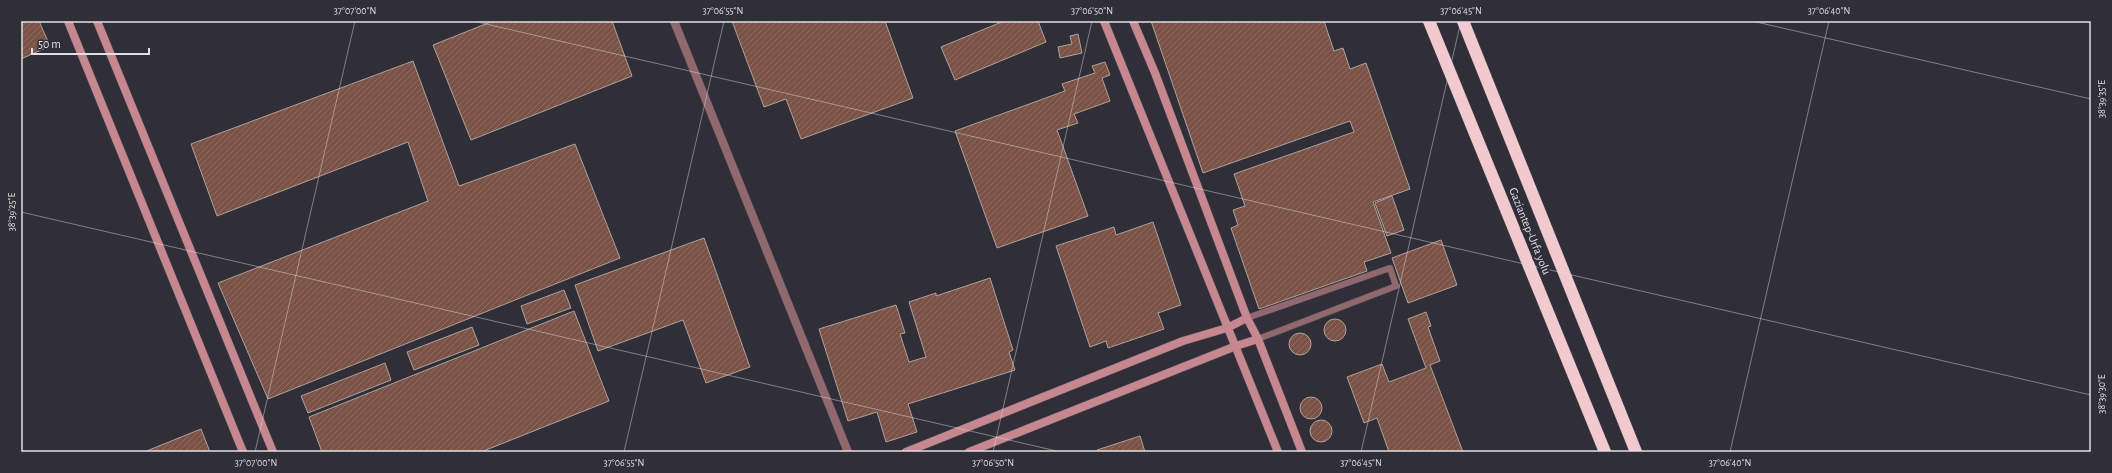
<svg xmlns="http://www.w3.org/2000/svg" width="2112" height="473" font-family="'Alegreya Sans',sans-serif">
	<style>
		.building { fill: url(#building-hatch); stroke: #afa29e }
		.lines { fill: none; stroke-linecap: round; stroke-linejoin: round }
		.lane-casing { stroke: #4c4a53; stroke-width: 7 }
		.street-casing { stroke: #4c4a53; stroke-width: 9 }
		.secondary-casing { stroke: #4c4a53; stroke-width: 9 }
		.highway-casing { stroke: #4c4a53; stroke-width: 13 }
		.lane { stroke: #91686e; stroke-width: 6 }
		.street { stroke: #91686e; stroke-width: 8 }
		.secondary { stroke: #c78791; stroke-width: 8 }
		.highway { stroke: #f2c9cf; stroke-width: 12 }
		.ticks { fill: none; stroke: #e0dfe5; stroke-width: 1; stroke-opacity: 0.45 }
		.labels { text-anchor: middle; stroke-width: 4; stroke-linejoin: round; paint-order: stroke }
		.street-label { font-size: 12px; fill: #e0dfe5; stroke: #302e37 }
		.neatline { fill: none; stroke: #e0dfe5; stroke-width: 1.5 }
		.ticks-label { font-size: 10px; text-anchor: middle; fill: #e0dfe5 }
	</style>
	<defs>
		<pattern id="building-hatch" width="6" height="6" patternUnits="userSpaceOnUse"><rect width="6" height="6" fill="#7a5246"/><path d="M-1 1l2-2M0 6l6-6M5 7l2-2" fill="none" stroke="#8d6a61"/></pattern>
	</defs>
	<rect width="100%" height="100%" fill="#302e37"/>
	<path class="building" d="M 21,21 L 39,21 L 50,46 L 21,59 Z
		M 493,21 L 612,21 L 632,76 L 471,140 L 433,45 Z
		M 732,21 L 885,21 L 913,98 L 801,139 L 786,99 L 764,107 Z
		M 1004,21 L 1038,21 L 1046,42 L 955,80 L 941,47 Z
		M 1151,21 L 1324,21 L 1334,51 L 1343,48 L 1350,69 L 1366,63 L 1410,189 L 1373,202 L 1391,253 L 1364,262 L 1367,271 L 1259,309 L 1231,228 L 1238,225 L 1233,210 L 1245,206 L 1234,174 L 1354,132 L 1350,121 L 1203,173 Z
		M 1078,34 L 1082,53 L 1060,58 L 1058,47 L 1072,44 L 1070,36 Z
		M 413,61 L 459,186 L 575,144 L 620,258 L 268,399 L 218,283 L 428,201 L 408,142 L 217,216 L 191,144 Z
		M 1105,62 L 1110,75 L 1102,78 L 1110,101 L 1074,114 L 1078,123 L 1057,130 L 1088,216 L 997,248 L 955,131 L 1065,91 L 1062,84 L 1095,73 L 1092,66 Z
		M 1392,196 L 1404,230 L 1387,236 L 1375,203 Z
		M 1153,222 L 1181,305 L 1158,313 L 1164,329 L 1108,348 L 1106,341 L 1090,347 L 1056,246 L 1114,227 L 1116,235 Z
		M 704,238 L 750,367 L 706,383 L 683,320 L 598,351 L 575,285 Z
		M 1441,240 L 1457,285 L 1408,303 L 1392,258 Z
		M 990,278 L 1013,350 L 1009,352 L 1015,370 L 908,404 L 917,432 L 886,442 L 877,412 L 848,421 L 819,329 L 896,305 L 905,333 L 900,334 L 909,362 L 926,357 L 909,302 L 936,293 L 936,296 Z
		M 564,290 L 571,308 L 527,324 L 521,306 Z
		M 574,311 L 609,401 L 481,452 L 322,452 L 309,417 Z
		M 1426,312 L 1431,326 L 1428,327 L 1440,361 L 1430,365 L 1463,452 L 1389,452 L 1377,418 L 1364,423 L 1347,377 L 1382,364 L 1389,382 L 1426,368 L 1408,319 Z
		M1324 330a11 11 0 1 1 22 0a11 11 0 1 1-22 0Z
		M 472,327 L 479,345 L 414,370 L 407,352 Z
		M1289 344a11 11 0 1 1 22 0a11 11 0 1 1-22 0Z
		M 385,363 L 391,380 L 308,413 L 301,396 Z
		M1300 408a11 11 0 1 1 22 0a11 11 0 1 1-22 0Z
		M1310 431a11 11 0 1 1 22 0a11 11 0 1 1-22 0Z
		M 201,429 L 210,452 L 144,452 Z
		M 1140,436 L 1145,452 L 1098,452 L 1097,450 Z"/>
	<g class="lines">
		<defs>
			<path id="lane" d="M 1247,318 L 1390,268 L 1396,286 L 1258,339"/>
			<path id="street" d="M 674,21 L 848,452"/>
			<path id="secondary" d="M 68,21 L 243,452
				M 97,21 L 273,452
				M 1104,21 L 1278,452
				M 1133,21 L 1155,73 L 1247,318 L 1258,339 L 1302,452
				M 906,452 L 1183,341 L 1227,328 L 1247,318
				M 969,452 L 1236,346 L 1258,339"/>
			<path id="highway" d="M 1429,21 L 1605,452
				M 1463,21 L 1636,452"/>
		</defs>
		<use href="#lane" class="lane-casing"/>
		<use href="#street" class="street-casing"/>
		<use href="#secondary" class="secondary-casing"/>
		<use href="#highway" class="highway-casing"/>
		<use href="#lane" class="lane"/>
		<use href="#street" class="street"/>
		<use href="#secondary" class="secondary"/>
		<use href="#highway" class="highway"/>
	</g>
	<path class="ticks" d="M 473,21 L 2091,395M 1752,21 L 2091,99M 21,212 L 1061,452M 255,452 L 355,21M 624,452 L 724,21M 993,452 L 1092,21M 1361,452 L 1461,21M 1730,452 L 1829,21"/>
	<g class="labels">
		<g class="street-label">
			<text transform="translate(1530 231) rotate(68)" y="4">Gaziantep-Urfa yolu</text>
		</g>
	</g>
	<rect width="2112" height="473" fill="none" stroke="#302e37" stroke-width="44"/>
	<path d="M32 48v6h117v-6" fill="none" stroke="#e0dfe5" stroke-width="2"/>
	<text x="38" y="48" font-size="12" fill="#e0dfe5" stroke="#302e37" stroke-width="3" paint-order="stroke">50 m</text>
	<rect x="22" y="22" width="2068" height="429" class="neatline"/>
	<g class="ticks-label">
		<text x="355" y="14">37°07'00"N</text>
		<text x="723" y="14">37°06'55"N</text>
		<text x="1092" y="14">37°06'50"N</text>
		<text x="1461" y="14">37°06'45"N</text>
		<text x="1829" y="14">37°06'40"N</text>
		<text transform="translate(2101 99) rotate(-90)" y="4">38°39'35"E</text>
		<text transform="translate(11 212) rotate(-90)" y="4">38°39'25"E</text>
		<text transform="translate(2101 394) rotate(-90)" y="4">38°39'30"E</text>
		<text x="256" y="466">37°07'00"N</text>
		<text x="624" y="466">37°06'55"N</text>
		<text x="993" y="466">37°06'50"N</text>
		<text x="1361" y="466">37°06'45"N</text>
		<text x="1730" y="466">37°06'40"N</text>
	</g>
</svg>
